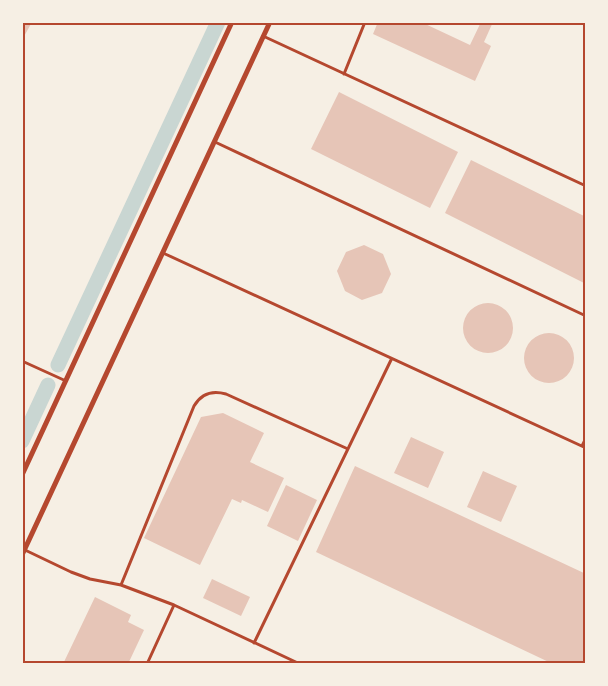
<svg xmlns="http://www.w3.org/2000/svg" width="608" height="686" font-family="'Space Grotesk',sans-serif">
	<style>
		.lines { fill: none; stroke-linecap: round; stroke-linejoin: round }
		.canal { stroke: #c9d6d2; stroke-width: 15 }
		.building { fill: #e6c5b7 }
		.service { stroke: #b5482f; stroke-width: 3 }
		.minor { stroke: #b5482f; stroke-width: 5 }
		.neatline { fill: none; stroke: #b5482f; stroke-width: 2 }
	</style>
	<rect width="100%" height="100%" fill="#f6efe4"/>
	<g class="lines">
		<path class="canal" d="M 58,365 L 218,22
			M 22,441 L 48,385"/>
	</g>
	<path class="building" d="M 22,22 L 32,22 L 22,40 Z
		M 378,22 L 421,22 L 470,45 L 481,22 L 493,22 L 484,42 L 491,46 L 475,81 L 373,34 Z
		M 339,92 L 458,152 L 430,208 L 311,149 Z
		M 471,160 L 586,217 L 586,284 L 445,213 Z
		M 364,245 L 383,254 L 391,274 L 382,293 L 362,300 L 345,291 L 337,271 L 346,252 Z
		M463 328a25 25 0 1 1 50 0a25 25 0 1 1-50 0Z
		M524 358a25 25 0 1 1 50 0a25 25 0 1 1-50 0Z
		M 223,413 L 264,433 L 250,462 L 284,478 L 268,512 L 242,500 L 241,503 L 232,499 L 200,565 L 144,538 L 201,417 Z
		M 411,437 L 444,452 L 428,488 L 394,473 Z
		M 355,466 L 586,574 L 586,664 L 553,664 L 316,552 Z
		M 483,471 L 517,486 L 501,522 L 467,507 Z
		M 286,485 L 317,500 L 298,541 L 267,526 Z
		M 212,579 L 250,597 L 241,616 L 203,598 Z
		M 95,597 L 131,615 L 128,622 L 144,630 L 128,664 L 63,664 Z"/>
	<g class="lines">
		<path class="service" d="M 263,36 L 586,186
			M 344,74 L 365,22
			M 215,142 L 586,316
			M 163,253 L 586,448
			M 22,361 L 66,381
			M 582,446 L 586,438
			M 25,550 L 71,572 L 90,579 L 121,585 L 174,605 L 300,664
			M 121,585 L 194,406 C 201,394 212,390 226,394 L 348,449
			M 254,643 L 391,360
			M 147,664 L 174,605"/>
		<path class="minor" d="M 22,475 L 232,22
			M 22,555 L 270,22"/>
	</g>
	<rect width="608" height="686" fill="none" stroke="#f6efe4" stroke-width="48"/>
	<rect x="24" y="24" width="560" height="638" class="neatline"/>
</svg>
